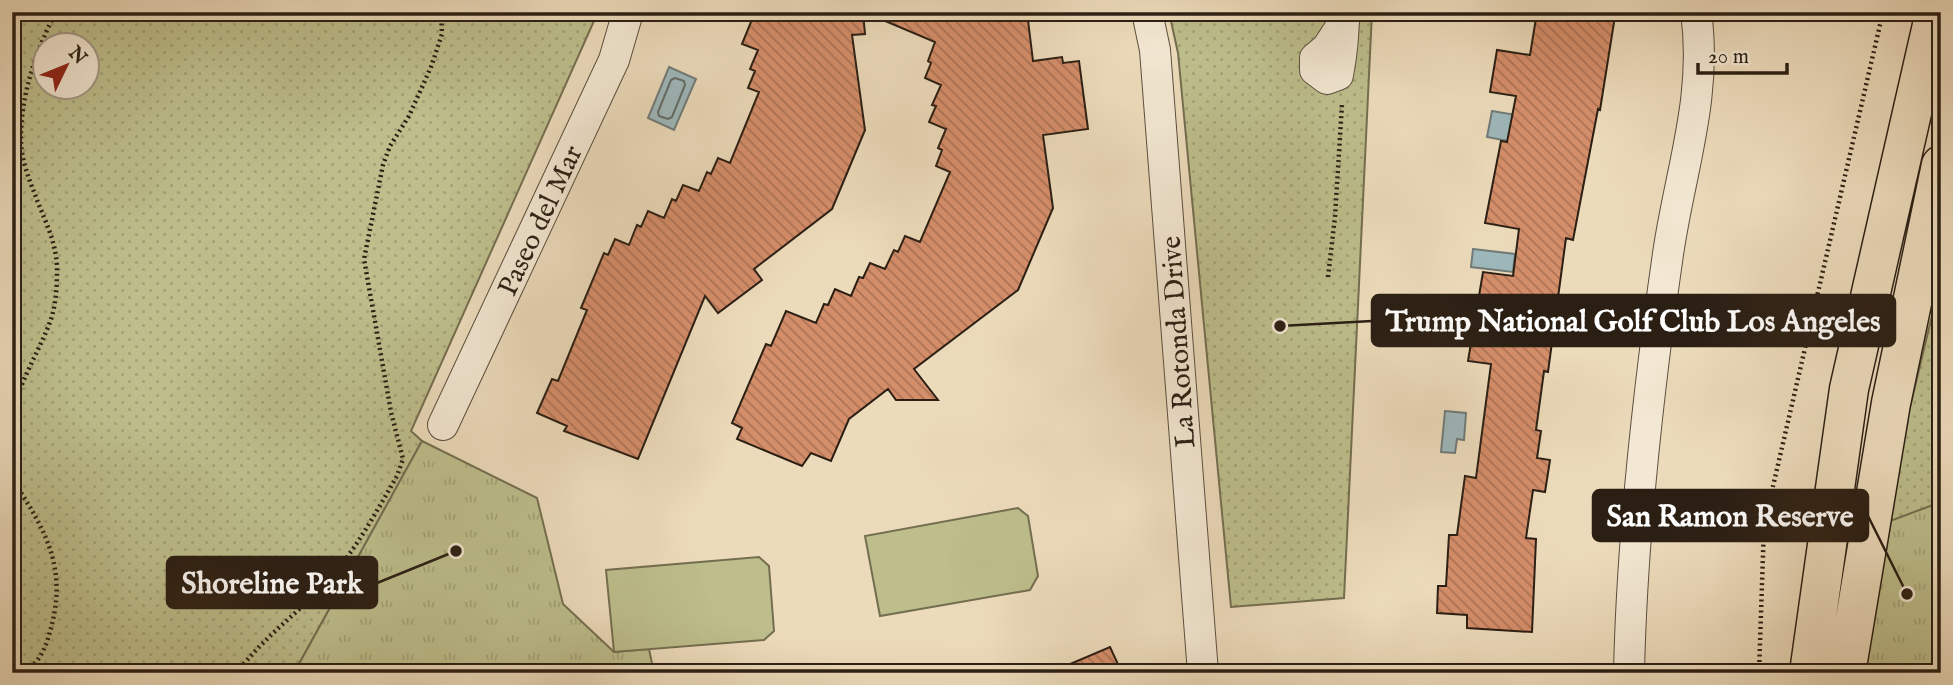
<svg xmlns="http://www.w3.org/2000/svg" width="1953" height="685" font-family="'IM FELL English',serif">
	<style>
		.grass { fill: url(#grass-dots); stroke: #746e50; stroke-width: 2; fill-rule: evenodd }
		.park { fill: url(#park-tufts); stroke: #746e50; stroke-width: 2 }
		.pitch { fill: #bdbe8c; stroke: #746e50; stroke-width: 2 }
		.water { fill: #9eb8bc; stroke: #707b79; stroke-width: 2 }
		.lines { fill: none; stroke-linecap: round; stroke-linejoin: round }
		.shore { stroke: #646c68; stroke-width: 2 }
		.building { fill: url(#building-back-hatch); stroke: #2b1f14; stroke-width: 2 }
		.minor-casing { stroke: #5b4e3e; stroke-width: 32 }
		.major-casing { stroke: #2b1f14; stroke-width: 41 }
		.path { stroke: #2b1f14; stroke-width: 4.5; stroke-dasharray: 2 3.5; stroke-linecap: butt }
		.minor { stroke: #f3e8d3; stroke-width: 30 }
		.major { stroke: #ecdbbb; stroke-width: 38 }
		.labels { text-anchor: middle; stroke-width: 5; stroke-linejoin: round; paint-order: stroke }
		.street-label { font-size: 28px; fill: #2b1f14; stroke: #f3e8d3 }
		.leader { fill: none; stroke: #2b1f14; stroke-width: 2.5 }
		.callout-dot { fill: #2b1f14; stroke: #f3e8d3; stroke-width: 2.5 }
		.callout { fill: #2b1f14; stroke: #2b1f14; stroke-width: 2.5 }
		.callout-label { font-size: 30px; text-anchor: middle; font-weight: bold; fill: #fff }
	</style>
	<defs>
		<pattern id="grass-dots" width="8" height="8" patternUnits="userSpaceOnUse" patternTransform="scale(1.75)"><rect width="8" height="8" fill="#bdbe8c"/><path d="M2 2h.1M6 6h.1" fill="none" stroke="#a3a378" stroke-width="1.8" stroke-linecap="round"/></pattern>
		<pattern id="park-tufts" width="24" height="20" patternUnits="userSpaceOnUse" patternTransform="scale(1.75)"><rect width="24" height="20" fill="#bdbe8c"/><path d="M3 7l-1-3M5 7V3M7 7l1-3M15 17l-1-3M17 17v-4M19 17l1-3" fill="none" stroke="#a3a378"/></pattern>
		<pattern id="building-back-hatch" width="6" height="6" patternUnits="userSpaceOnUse" patternTransform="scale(1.75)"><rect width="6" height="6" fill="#d58e6a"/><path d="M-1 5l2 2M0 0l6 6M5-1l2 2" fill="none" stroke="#ad7356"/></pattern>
	</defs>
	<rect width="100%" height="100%" fill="#ecdbbb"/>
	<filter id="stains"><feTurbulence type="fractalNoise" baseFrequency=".00286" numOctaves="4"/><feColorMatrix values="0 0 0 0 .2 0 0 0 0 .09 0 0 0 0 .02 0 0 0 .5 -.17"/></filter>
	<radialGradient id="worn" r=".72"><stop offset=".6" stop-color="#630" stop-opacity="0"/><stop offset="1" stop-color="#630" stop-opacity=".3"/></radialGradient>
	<path class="grass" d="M 12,12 L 598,12 L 411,431 L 422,441 L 294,673 L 12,673 ZM 46,46 L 88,46 L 88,88 L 46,88 Z
		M 1169,12 L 1372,12 L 1344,598 L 1231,607 L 1178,53 Z
		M 1941,278 L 1941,673 L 1882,524 Z"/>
	<path class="park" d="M 422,441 L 537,498 L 563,604 L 614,652 L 649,649 L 654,673 L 294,673 Z
		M 1941,502 L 1941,673 L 1862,673 L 1882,524 Z"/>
	<path class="pitch" d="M 1018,508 L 1028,516 L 1038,576 L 1030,590 L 880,616 L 865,536 Z
		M 759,557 L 769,566 L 774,631 L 764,640 L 614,652 L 606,570 Z"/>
	<path class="water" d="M 669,67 L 696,79 L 674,130 L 648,118 Z
		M 1492,111 L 1540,119 L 1508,141 L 1487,137 Z
		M 1473,249 L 1515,254 L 1513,272 L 1471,267 Z
		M 1445,411 L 1466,413 L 1464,440 L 1457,439 L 1455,453 L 1441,452 Z"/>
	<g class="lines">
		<path class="shore" d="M 675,78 L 684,81 L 685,85 L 672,117 L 668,119 L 659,116 L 658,112 L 671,80 Z"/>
	</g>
	<path class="building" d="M 755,12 L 863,12 L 865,34 L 852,35 L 865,130 L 832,209 L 754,269 L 762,280 L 718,313 L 705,296 L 638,459 L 564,431 L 567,426 L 537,413 L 552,379 L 558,381 L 587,310 L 581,308 L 604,253 L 608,255 L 615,239 L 629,245 L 637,225 L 641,227 L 648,211 L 664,218 L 672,199 L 676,201 L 683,185 L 699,191 L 707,172 L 711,174 L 718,158 L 730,163 L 759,92 L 748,88 L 755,71 L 750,69 L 758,50 L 742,44 Z
		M 864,12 L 1027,12 L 1033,61 L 1062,57 L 1063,63 L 1079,61 L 1088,129 L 1043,135 L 1053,208 L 1018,290 L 914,369 L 938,400 L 896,400 L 888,389 L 849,419 L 831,461 L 811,453 L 802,466 L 737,439 L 742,428 L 732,423 L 766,344 L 771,346 L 786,311 L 816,323 L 824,304 L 828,305 L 835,289 L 851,296 L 859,277 L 863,278 L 870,263 L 885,269 L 894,250 L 898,252 L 905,236 L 920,242 L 950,172 L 936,166 L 942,150 L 938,148 L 946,129 L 929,122 L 936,106 L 932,105 L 941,85 L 925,78 L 931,63 L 928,61 L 935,42 Z
		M 1537,12 L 1590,12 L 1615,16 L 1600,110 L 1598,109 L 1573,240 L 1566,238 L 1548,372 L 1544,371 L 1536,430 L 1541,431 L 1537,458 L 1550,460 L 1545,492 L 1533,490 L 1526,538 L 1536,539 L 1532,632 L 1467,628 L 1467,615 L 1437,613 L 1438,586 L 1446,586 L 1449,535 L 1457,535 L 1465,476 L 1476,478 L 1491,364 L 1468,361 L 1483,272 L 1513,276 L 1519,229 L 1485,223 L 1501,141 L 1507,142 L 1516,96 L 1490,92 L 1497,50 L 1530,55 Z
		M 1110,647 L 1122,673 L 1049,673 Z"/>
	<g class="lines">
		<defs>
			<path id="minor" d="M 1147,12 L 1155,50 L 1203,673
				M 1344,12 C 1344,34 1342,54 1338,75 L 1327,79 L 1315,70 L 1315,58 L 1327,48 L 1344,22
				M 443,425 L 614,60 L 628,12
				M 1629,673 C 1632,533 1648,393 1668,254 C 1680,171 1708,97 1696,12"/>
			<path id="major" d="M 1809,673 L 1849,389 L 1935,12
				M 1846,673 L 1891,403 L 1941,165"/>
		</defs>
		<use href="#minor" class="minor-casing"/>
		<use href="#major" class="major-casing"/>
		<path class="path" d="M 1328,277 L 1335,217 L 1342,104
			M 12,416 C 19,382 38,354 50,322 C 56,306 57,286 57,269 C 57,242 43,217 34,192 C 28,177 21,157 21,141 C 20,97 36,50 56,12
			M 12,479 C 47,532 69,570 49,635 C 45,650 36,667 22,673
			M 237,673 C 266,633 309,606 339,568 C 361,540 379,507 397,476 L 403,459 L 391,412 L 364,259 L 383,165 L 390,146 L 409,116 L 431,67 L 442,34 L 441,12
			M 1759,673 L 1764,525 L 1883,12"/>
		<use href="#minor" class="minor"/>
		<use href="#major" class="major"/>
	</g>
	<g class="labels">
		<g class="street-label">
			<text transform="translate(539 220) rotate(-65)" y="10">Paseo del Mar</text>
			<text transform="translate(1177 342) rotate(-94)" y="10">La Rotonda Drive</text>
		</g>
	</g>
	<path class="leader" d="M1280 326L1372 321M1907 594L1868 516M456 551L377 583"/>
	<g class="callout-dot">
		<circle cx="1280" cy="326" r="7"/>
		<circle cx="1907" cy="594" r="7"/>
		<circle cx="456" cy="551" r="7"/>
	</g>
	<g class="callout">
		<rect x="1372" y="295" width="523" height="51" rx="7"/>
		<rect x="1593" y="490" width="275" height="51" rx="7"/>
		<rect x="167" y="557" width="210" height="51" rx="7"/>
	</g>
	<g class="callout-label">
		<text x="1633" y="331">Trump National Golf Club Los Angeles</text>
		<text x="1730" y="526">San Ramon Reserve</text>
		<text x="272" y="593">Shoreline Park</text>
	</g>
	<rect width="1953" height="685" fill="none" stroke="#ecdbbb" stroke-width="42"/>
	<rect x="14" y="14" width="1925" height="657" fill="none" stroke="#2b1f14" stroke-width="3.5"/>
	<rect x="21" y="21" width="1911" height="643" fill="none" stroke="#2b1f14" stroke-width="2"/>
	<g transform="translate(66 66) rotate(47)"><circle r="33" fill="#f3e8d3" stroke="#a39887" stroke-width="2"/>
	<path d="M0-5L12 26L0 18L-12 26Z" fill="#8f2418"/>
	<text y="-10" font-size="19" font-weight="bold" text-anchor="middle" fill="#2b1f14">N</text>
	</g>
	<path d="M1698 63v10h89v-10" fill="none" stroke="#2b1f14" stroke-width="3.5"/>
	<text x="1708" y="63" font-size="21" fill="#2b1f14" stroke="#f3e8d3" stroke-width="5" paint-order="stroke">20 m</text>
	<rect width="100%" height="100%" filter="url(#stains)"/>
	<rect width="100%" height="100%" fill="url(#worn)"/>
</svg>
